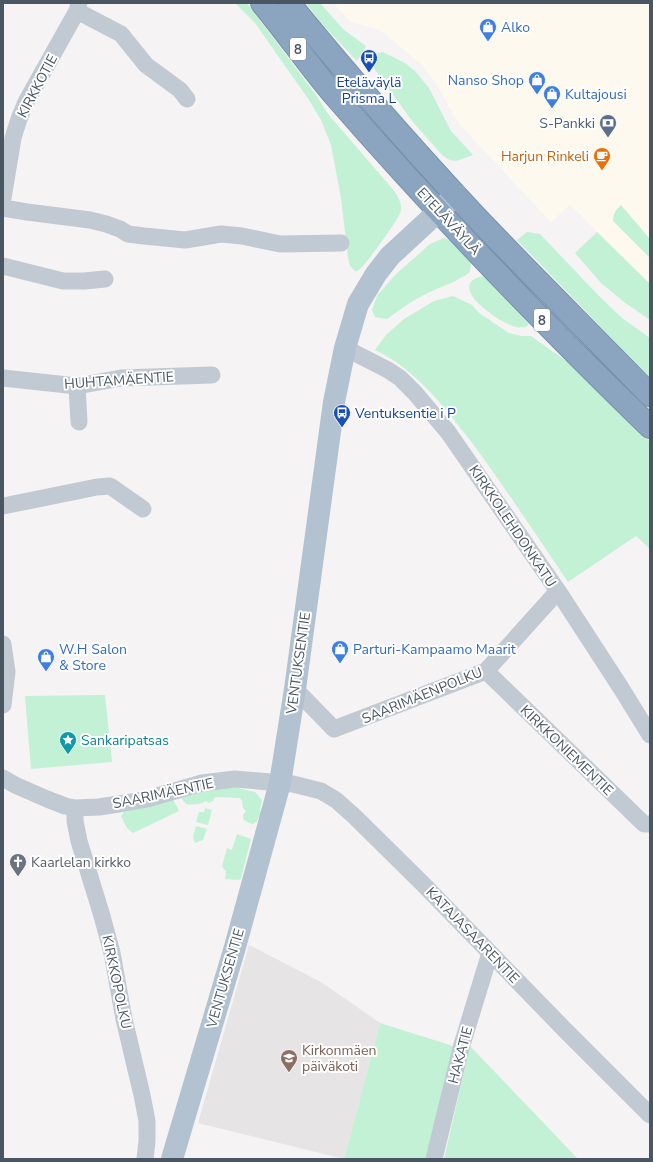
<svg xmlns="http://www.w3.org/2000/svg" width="653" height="1162" font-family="'Nunito Sans',sans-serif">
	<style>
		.commercial { fill: #fdf9ef }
		.education { fill: #e6e4e5 }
		.green { fill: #c3f1d5 }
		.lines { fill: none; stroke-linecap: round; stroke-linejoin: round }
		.highway-casing { stroke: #7690ad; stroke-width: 24 }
		.minor { stroke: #c1cad2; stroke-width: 17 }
		.major { stroke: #b3c2d1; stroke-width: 22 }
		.highway { stroke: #8ba5c1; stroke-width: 22 }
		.labels { text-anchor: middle; stroke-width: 4; stroke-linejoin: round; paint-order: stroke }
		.shield { fill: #fff; stroke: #808990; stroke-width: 1 }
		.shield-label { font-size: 13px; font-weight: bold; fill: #4a5661 }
		.shop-label { font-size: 14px; fill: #366cbe; stroke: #fff; text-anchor: start }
		.transit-label { font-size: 14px; fill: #164399; stroke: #fff }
		.street-label { font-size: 14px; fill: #4a5661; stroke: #fff }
		.service-label { font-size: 14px; fill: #4e5e75; stroke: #fff; text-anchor: end }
		.food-label { font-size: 14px; fill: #c56008; stroke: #fff; text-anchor: end }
		.culture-label { font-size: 14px; fill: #0d838f; stroke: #fff; text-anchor: start }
		.worship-label { font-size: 14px; fill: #5b616d; stroke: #fff; text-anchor: start }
		.education-label { font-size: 14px; fill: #785e54; stroke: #fff; text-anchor: start }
	</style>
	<rect width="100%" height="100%" fill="#f5f3f3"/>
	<path class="commercial" d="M 333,3 L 650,3 L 650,284 L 570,205 L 551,222 L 459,124 L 435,82 L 422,65 L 380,30 L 351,22 Z"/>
	<path class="education" d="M 249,945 L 321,982 L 380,1023 L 344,1159 L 198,1123 Z"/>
	<path class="green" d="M 235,3 L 247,3 L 316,95 L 328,114 L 395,192 C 399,199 403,205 400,213 C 398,220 367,263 360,269 C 358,271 357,271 355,271 L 350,266 L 348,257 L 341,198 L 331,145 L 321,120 L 309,100 L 255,23 Z
		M 306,3 L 320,3 L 344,30 L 366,46 L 357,61 L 322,24 Z
		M 383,52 L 405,63 L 415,71 L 429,88 L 451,131 L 473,155 L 456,161 L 450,160 L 443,156 L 412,121 L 374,68 L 373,59 L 378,53 Z
		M 621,205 L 650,239 L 650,258 L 613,221 C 613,214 615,211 621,205 Z
		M 527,232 L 540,234 L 598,295 L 622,318 L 650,338 L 650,378 L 517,240 Z
		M 597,232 L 650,284 L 650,320 L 624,302 L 601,283 L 575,253 Z
		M 444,238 L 460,244 L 472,257 L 470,272 C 457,282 444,285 430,292 C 414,299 401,309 387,319 L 375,317 L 372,310 L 377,296 L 394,276 L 430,244 Z
		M 483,276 L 493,282 L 529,324 L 526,327 C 523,327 519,328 516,327 C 501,324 443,285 483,276 Z
		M 453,296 L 472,305 L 479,313 L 509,333 L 521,336 L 531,336 L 569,363 L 650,442 L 650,549 L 636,536 L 568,582 C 537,536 506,489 473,444 C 445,408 417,370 375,350 L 386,335 L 404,319 L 434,301 Z
		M 572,333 L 608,364 L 650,407 L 650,416 L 568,337 Z
		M 105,695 L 112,762 L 31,769 L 25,696 Z
		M 218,788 L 238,788 L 255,792 L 262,800 L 260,810 L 262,816 L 258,818 L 257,822 L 255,822 L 254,824 C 249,824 246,821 243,819 L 243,815 L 246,811 L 243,808 L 242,801 L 240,798 L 215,797 L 213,801 L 209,803 L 206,801 C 200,805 192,805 186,804 L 181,798 L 182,795 Z
		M 173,799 L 179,811 L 133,833 L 127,828 L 121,816 L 124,812 Z
		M 205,808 L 212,810 L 208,825 L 196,822 L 199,812 L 204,812 Z
		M 196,826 L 207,829 L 203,840 L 195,843 L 193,837 Z
		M 237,834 L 251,839 L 241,878 L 239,880 L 225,879 L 226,872 L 222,866 L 227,848 L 232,850 Z
		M 380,1023 L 453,1046 L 426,1159 L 344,1159 Z
		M 470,1046 L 578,1159 L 444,1159 Z"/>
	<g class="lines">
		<defs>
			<path id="highway" d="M 262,3 C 287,33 309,66 335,96 C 435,211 541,321 650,427
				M 289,3 C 348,76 410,146 474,215 C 532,276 592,335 650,395"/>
		</defs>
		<use href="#highway" class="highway-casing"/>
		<path class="minor" d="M 77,11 L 121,34 L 146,65 L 180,90 L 187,99
			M 3,198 L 13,138 L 19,119 L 26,102 L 77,11 L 79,3
			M 3,208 L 27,212 L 90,220 L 106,224 L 120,229 L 128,234 L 144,236 L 185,240 L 221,234 L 242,236 L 280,244 L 341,243
			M 3,266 L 63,281 L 84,281 L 105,279
			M 345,348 L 388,370 L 400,378 L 415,393 L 448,432 L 558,591 L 621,688 L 650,735
			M 3,378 L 77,386 L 121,378 L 212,375
			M 77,386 L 79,422
			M 3,506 L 97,487 L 110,486 L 143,509
			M 3,644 L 7,672 L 3,705
			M 486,671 L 644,824 L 650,824
			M 295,689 L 334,729 L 486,671 L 558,591
			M 3,778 L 15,785 L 47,799 L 65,806 L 75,808 L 99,807 L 125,803 L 147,799 L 202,783 L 235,779 L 293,784 L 321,791 L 336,800 L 354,816 L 423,884 L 566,1031 L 650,1115
			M 75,808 L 75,821 L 79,841 L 102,916 L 112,953 L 124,1019 L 142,1095 L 147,1121 L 147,1141 L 145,1159
			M 434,1159 L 461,1048 L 490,953"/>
		<path class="major" d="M 172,1159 L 235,947 L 280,783 L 295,689 L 334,402 L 345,348 L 358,304 L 376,274 L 390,256 L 456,195"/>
		<use href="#highway" class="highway"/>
	</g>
	<defs>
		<symbol id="shop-pin" viewBox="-11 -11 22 30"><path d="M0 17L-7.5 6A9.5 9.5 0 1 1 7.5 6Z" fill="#3f7fe0" stroke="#fff"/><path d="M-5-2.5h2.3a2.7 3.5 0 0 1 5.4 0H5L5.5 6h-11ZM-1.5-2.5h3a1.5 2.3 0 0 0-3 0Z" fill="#fff"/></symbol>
		<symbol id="bus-pin" viewBox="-11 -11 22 30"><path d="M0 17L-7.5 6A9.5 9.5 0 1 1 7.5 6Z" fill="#1a4fb4" stroke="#fff"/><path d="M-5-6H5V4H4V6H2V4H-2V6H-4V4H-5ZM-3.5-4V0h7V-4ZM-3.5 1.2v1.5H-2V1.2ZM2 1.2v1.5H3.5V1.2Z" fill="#fff"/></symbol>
		<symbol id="bank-pin" viewBox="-11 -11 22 30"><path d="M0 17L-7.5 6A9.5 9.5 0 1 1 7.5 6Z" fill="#5c6f8a" stroke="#fff"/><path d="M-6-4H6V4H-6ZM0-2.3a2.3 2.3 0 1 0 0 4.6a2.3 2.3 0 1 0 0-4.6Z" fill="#fff"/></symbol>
		<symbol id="cafe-pin" viewBox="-11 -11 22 30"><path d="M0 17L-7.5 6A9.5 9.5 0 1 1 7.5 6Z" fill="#e8710a" stroke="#fff"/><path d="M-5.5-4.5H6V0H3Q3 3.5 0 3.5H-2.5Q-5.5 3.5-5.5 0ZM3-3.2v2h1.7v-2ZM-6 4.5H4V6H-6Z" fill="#fff"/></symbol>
		<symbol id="sight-pin" viewBox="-11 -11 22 30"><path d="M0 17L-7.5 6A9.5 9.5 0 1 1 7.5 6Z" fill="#0f9aa8" stroke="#fff"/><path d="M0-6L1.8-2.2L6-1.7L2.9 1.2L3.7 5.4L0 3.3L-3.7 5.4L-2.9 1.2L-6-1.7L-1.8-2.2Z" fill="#fff"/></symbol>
		<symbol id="church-pin" viewBox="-11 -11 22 30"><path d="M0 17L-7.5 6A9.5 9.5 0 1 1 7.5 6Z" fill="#6b7280" stroke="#fff"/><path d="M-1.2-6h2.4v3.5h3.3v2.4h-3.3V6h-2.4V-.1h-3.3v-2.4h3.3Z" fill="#fff"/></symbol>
		<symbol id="school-pin" viewBox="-11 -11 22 30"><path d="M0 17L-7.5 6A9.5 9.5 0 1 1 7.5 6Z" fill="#8d6e63" stroke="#fff"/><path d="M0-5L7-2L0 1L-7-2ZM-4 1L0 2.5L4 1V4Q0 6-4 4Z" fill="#fff"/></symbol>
	</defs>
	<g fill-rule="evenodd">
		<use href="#shop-pin" x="478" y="17" width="20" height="27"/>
		<use href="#bus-pin" x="359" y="48" width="20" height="27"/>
		<use href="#shop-pin" x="527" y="70" width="20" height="27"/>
		<use href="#shop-pin" x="542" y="84" width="20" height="27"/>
		<use href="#bank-pin" x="598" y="113" width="20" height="27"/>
		<use href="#cafe-pin" x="592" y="146" width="20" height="27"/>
		<use href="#bus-pin" x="332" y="403" width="20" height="27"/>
		<use href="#shop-pin" x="330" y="639" width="20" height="27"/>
		<use href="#shop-pin" x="36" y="647" width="20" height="27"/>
		<use href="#sight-pin" x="58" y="730" width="20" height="27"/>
		<use href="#church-pin" x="8" y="852" width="20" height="27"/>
		<use href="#school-pin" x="279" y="1048" width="20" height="27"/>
	</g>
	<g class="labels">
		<g class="shield">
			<rect x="290" y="38" width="16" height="22" rx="3"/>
			<rect x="534" y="309" width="16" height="22" rx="3"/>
		</g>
		<g class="shield-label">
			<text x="298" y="54">8</text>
			<text x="542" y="325">8</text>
		</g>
		<g class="shop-label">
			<text x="501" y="32">Alko</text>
			<text x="524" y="85" text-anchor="end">Nanso Shop</text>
			<text x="565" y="99">Kultajousi</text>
			<text x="59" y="654">W.H Salon<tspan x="59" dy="16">&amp; Store</tspan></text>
			<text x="353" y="654">Parturi-Kampaamo Maarit</text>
		</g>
		<g class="transit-label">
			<text x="369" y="87">Eteläväylä<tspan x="369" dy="16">Prisma L</tspan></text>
			<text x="355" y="418" text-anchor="start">Ventuksentie i P</text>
		</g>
		<g class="street-label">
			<text transform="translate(37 86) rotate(-62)" y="5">KIRKKOTIE</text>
			<text transform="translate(449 221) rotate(47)" y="5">ETELÄVÄYLÄ</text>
			<text transform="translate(119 380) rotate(-4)" y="5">HUHTAMÄENTIE</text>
			<text transform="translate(513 526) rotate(56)" y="5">KIRKKOLEHDONKATU</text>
			<text transform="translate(298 663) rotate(-82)" y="5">VENTUKSENTIE</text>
			<text transform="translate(422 695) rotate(-22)" y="5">SAARIMÄENPOLKU</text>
			<text transform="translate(567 750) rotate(44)" y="5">KIRKKONIEMENTIE</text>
			<text transform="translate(163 793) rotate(-12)" y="5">SAARIMÄENTIE</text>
			<text transform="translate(473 935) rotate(46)" y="5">KATAJASAARENTIE</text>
			<text transform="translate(225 978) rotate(-74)" y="5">VENTUKSENTIE</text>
			<text transform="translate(117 982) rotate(78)" y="5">KIRKKOPOLKU</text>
			<text transform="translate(460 1055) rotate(-75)" y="5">HAKATIE</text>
		</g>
		<g class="service-label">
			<text x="595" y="128">S-Pankki</text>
		</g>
		<g class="food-label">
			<text x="589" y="161">Harjun Rinkeli</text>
		</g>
		<g class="culture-label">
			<text x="81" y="745">Sankaripatsas</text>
		</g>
		<g class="worship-label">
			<text x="31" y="867">Kaarlelan kirkko</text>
		</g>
		<g class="education-label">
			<text x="302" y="1055">Kirkonmäen<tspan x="302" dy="16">päiväkoti</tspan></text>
		</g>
	</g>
	<rect width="653" height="1162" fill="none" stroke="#4a5661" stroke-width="8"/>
</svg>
